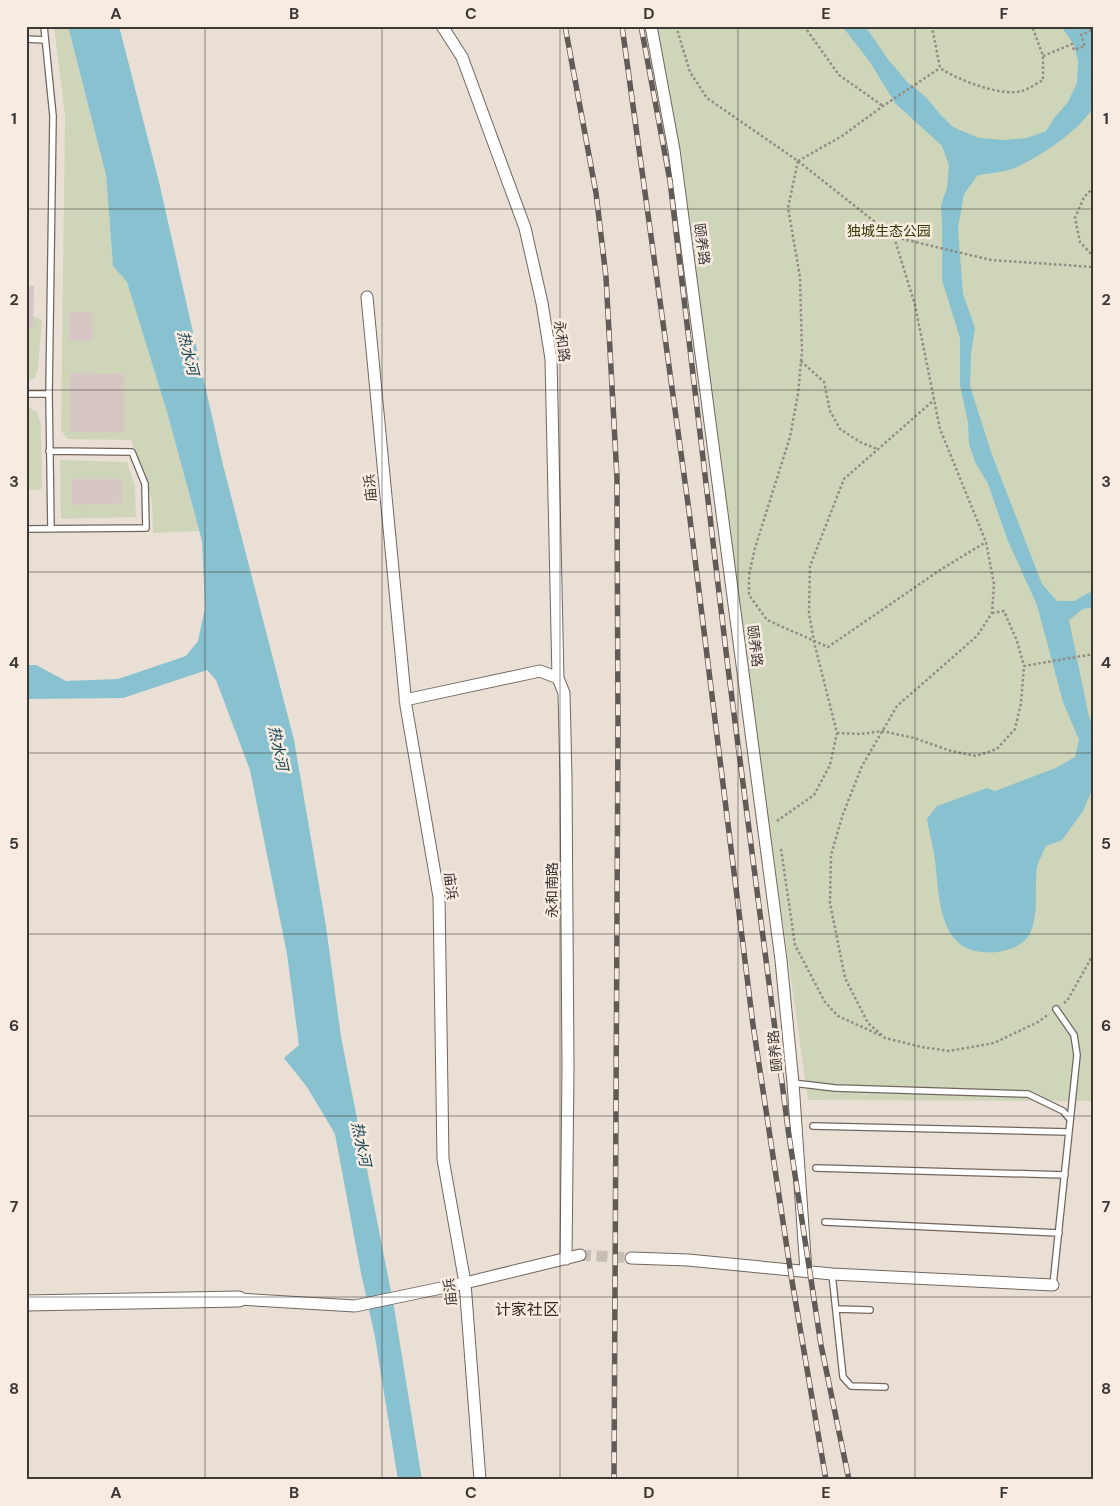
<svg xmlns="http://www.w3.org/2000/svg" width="1120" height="1506" font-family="'DM Sans','Noto Sans SC',sans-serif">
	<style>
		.green { fill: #cfd5b9 }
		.water { fill: #88c1cf }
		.building { fill: #d6c6c4 }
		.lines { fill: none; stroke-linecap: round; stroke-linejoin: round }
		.minor-tunnel { stroke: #c7beb5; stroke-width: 11; stroke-dasharray: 11 5.5; stroke-linecap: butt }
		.service-casing { stroke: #71675e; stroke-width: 8 }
		.minor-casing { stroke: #71675e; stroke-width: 13 }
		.tertiary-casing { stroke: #71675e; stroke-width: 17 }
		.path { stroke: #938b84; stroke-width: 2.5; stroke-dasharray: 2.5 2.5; stroke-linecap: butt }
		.service { stroke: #fff; stroke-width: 5.5 }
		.minor { stroke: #fff; stroke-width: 11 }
		.tertiary { stroke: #fff; stroke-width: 15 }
		.rail-casing { stroke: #605b56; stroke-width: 5.5 }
		.rail { stroke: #f8ece2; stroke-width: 4; stroke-dasharray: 11; stroke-linecap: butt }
		.grid { fill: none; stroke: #3c3834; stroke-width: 1; stroke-opacity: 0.55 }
		.labels { text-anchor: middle; stroke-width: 5; stroke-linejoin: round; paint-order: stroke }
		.park-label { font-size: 14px; fill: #333a04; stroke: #f8ece2 }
		.street-label { font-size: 14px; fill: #3c3834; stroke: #f8ece2 }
		.water-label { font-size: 15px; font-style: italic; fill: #164853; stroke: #f8ece2 }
		.quarter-label { font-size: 16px; fill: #322922; stroke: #f8ece2 }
		.neatline { fill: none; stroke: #3c3834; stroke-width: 2 }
		.grid-label { font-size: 16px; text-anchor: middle; font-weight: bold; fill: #3c3834 }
	</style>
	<rect width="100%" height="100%" fill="#eadfd5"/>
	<path class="green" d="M 54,26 L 68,26 L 106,175 L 113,266 L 127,282 L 167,412 L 199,531 L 153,533 L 152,500 L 131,440 L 67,439 L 61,430 L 65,116 Z
		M 650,26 L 1094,26 L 1094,1101 L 808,1100 L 713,425 Z
		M 26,314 L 42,320 L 38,369 L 35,378 L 26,381 Z
		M 26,406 L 37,412 L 41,425 L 42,489 L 29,490 L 29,520 L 26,520 Z
		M 60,460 L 127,462 L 135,486 L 136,517 L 61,519 Z"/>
	<path class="water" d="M 68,26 L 119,26 L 159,182 L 223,465 L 294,740 L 326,926 L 341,1037 L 394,1307 L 422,1480 L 398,1480 L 375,1337 L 361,1273 L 335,1134 L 307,1087 L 284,1058 L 299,1045 L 287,954 L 250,770 L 216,680 L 207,670 L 123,698 L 26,699 L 26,665 L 36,665 L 66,681 L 118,679 L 186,656 L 198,641 L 205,608 L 202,541 L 167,412 L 127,282 L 113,266 L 106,175 Z
		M 842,26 L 864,26 L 870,33 L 887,58 L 908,83 L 925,96 L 939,113 L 953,127 L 979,138 L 1004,140 L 1027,138 L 1046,131 L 1055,117 L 1068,102 L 1077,83 L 1078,61 L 1074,45 L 1061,26 L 1092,26 L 1094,30 L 1094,106 C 1080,130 1045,153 1021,165 C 1008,172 992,173 978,175 L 964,194 L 958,228 L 963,294 L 975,328 L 971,354 L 970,386 L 991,452 L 1042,584 L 1057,601 L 1074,601 L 1094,590 L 1094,607 L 1083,609 L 1069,620 L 1089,717 L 1094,724 L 1094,786 L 1083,811 L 1062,840 L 1046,846 C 1043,852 1039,860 1037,867 C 1034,888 1039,911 1031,931 C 1026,945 1010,950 997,952 C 993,953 987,952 982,952 C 938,949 939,893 935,860 C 933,846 929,832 927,819 L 937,806 L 987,788 L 995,791 L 1056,768 L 1075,757 L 1079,740 L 1063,702 L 1037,605 L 1008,541 L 988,484 L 975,462 L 969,444 L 968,423 L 960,385 L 960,338 L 942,280 L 942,224 L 941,205 L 947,188 L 949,165 L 942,146 L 895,103 L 870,62 Z"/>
	<path class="building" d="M 26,286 L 34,286 L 33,327 L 26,327 Z
		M 69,312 L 92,312 L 93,341 L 69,341 Z
		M 70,373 L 124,374 L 124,432 L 70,432 Z
		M 72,479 L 121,479 L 123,503 L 72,505 Z"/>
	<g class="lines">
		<path class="minor-tunnel" d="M 580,1255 L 631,1258"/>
		<defs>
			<path id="service" d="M 44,26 L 53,116 L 49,394 L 51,529
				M 26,39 L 45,40
				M 26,394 L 49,394
				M 26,529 L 146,528 L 145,484 L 132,452 L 49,451
				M 793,1083 L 835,1088 L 1028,1094 L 1063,1111 L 1070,1119
				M 813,1126 L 1069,1132
				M 816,1168 L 1065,1175
				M 825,1222 L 1059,1233
				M 832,1274 L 843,1377 L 851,1386 L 885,1387
				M 1053,1285 L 1077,1055 L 1074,1035 L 1056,1009
				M 836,1309 L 870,1310"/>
			<path id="minor" d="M 442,26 L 462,57 L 525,228 L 542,303 L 551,359 L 558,678
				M 651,26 L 674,150 L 781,960 L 793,1083 L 806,1271
				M 367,297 L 406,706 L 439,897 L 443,1159 L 465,1283 L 480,1480
				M 405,700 L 540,671 L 558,678 L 564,693 L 566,778 L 568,1067 L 566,1259
				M 631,1258 L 688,1260 L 832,1274 L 1053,1285
				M 239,1299 L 355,1306 L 465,1283 L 580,1255"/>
			<path id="tertiary" d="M 26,1303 L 239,1299"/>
		</defs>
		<use href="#service" class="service-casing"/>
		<use href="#minor" class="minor-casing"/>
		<use href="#tertiary" class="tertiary-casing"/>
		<path class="path" d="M 676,26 L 690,72 L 707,98 L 798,161 L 894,237 L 991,260 L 1094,267
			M 804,26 L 839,75 L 883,106
			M 930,26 L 933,32 L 940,68 C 958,80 1001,97 1022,91 C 1029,89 1037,83 1043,80 L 1043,56 L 1032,26
			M 1043,56 L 1072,44 L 1074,50 L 1085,46 L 1081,35 L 1094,29
			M 798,161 L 788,208 L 800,277 L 802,351 L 798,394 L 790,437 L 755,548 L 749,575 L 749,595 L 767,620 L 828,647 L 940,570 L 986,542
			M 798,161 L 842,136 L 883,106 L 940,68
			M 1094,187 L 1084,197 L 1075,218 L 1080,242 L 1094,257
			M 894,237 L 915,305 L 940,429 L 986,542 L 994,584 L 992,613 L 977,636 L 897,706 L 862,766 L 843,814 L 831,855 L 830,903 L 845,978 L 868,1023 L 885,1038 L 922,1047 L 949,1051 L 994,1043 L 1038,1022 L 1049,1014
			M 801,361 L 824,382 L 830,411 L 840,429 L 860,442 L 877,449
			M 992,613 L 1004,611 L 1017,641 L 1024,666
			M 837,733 L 861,734 L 882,731 L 914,738 L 951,751 L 976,756 L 997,749 L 1015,729 L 1021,703 L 1024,666 L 1094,654
			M 777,821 L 814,795 L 830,765 L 837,733 L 814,642 L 809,613 L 810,566 L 844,479 L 934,400
			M 781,849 L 795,945 L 825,1002 L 838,1016 L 882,1036
			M 1064,1003 L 1067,1001 L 1094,953"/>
		<use href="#service" class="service"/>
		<use href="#minor" class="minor"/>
		<use href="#tertiary" class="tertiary"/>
		<defs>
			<path id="rail" d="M 565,26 L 596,193 L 606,277 L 617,478 L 618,727 L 614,1480
				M 622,26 L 689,511 L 753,1025 L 792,1281 L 826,1480
				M 641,26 L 670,181 L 728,668 L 788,1129 L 821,1345 L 849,1480"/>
		</defs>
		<use href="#rail" class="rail-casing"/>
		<use href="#rail" class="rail"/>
	</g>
	<path class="grid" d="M 205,26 L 205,1480M 382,26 L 382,1480M 560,26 L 560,1480M 738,26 L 738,1480M 915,26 L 915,1480M 26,209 L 1094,209M 26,390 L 1094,390M 26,572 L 1094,572M 26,753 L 1094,753M 26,934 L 1094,934M 26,1116 L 1094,1116M 26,1297 L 1094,1297"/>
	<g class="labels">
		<g class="park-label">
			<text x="889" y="236">独城生态公园</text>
		</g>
		<g class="street-label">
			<text transform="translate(702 244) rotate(82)" y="5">颐养路</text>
			<text transform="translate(562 341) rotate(82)" y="5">永和路</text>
			<text transform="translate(370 488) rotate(-95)" y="5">庙浜</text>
			<text transform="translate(755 646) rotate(82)" y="5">颐养路</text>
			<text transform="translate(451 886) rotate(83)" y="5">庙浜</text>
			<text transform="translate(552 890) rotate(-90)" y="5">永和南路</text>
			<text transform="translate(775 1051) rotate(-96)" y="5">颐养路</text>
			<text transform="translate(450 1292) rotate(-96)" y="5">庙浜</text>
		</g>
		<g class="water-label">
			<text transform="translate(188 353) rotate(76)" y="5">热水河</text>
			<text transform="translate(278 748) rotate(78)" y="5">热水河</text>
			<text transform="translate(361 1144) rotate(78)" y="5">热水河</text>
		</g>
		<g class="quarter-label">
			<text x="527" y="1315">计家社区</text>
		</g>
	</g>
	<rect width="1120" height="1506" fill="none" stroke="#f8ece2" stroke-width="55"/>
	<rect x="28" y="28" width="1064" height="1450" class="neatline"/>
	<g class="grid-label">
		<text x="116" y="19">A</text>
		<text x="294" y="19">B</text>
		<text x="471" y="19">C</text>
		<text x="649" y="19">D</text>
		<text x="826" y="19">E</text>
		<text x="1004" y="19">F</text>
		<text x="14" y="124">1</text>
		<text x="1106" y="124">1</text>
		<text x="14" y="305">2</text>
		<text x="1106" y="305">2</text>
		<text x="14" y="487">3</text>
		<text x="1106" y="487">3</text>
		<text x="14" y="668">4</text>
		<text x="1106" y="668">4</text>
		<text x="14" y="849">5</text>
		<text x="1106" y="849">5</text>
		<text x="14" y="1031">6</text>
		<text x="1106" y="1031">6</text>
		<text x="14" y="1212">7</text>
		<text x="1106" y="1212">7</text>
		<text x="14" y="1394">8</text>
		<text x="1106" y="1394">8</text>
		<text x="116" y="1498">A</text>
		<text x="294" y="1498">B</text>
		<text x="471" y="1498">C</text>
		<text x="649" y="1498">D</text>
		<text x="826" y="1498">E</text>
		<text x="1004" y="1498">F</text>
	</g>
</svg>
